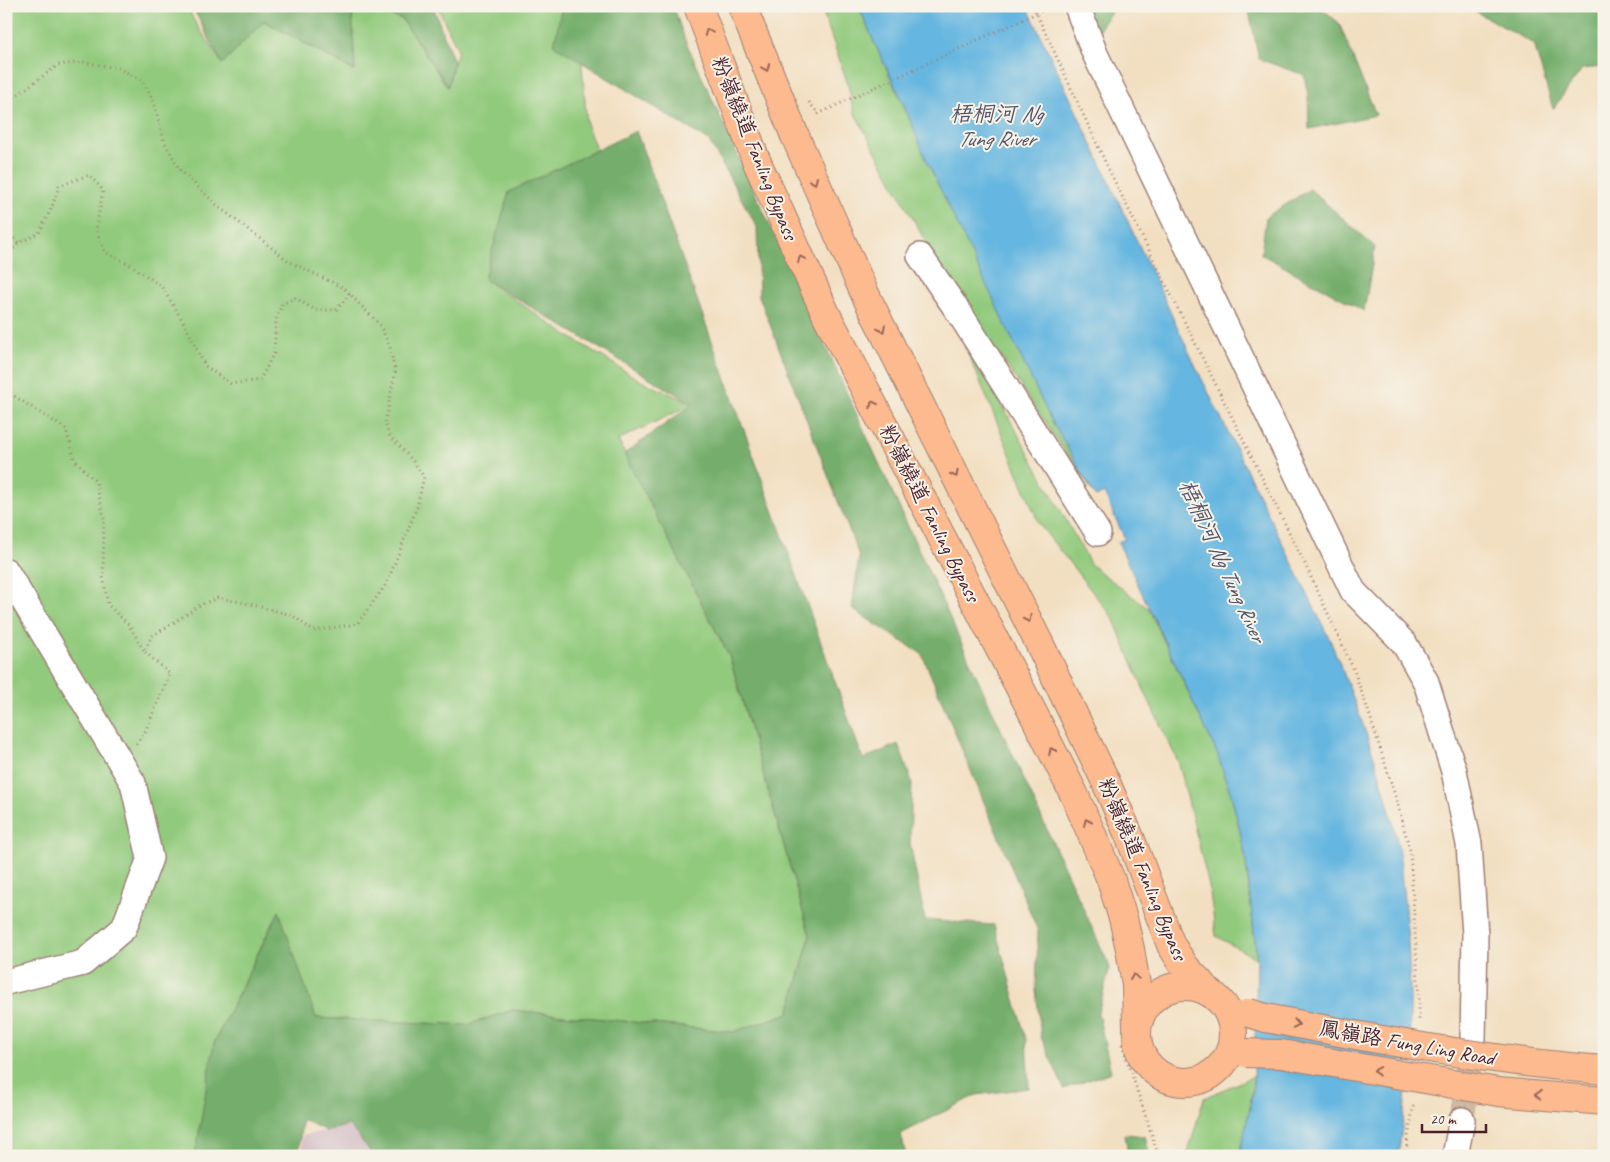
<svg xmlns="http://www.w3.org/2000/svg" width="1610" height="1162" font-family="Caveat,'LXGW WenKai TC',sans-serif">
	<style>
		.industrial { fill: #d2bdc6 }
		.green { fill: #92ca7d; stroke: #6e7454 }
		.forest { fill: #75ae6c; stroke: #60664c }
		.water { fill: #65b6e0; stroke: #586a86 }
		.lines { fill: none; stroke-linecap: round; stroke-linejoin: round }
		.minor-tunnel { stroke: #d0b9a3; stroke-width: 25; stroke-dasharray: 25 12; stroke-linecap: butt }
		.minor-casing { stroke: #9e7f76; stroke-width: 28 }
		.major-casing { stroke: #9e7f76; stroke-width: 30 }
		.path { stroke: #9e7f76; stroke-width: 3; stroke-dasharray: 1 4; stroke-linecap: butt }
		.minor { stroke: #fff; stroke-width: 25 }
		.major { stroke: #fcba8e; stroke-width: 28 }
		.major-bridge-casing { stroke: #9e7f76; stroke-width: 30; stroke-linecap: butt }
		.path-bridge { stroke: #9e7f76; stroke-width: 3; stroke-dasharray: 1 4; stroke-linecap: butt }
		.major-bridge { stroke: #fcba8e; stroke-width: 28 }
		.oneway { stroke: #9a6558 }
		.labels { text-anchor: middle; stroke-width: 4; stroke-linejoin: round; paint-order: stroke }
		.street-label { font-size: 21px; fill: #4a1f2b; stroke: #f7f3e8 }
		.water-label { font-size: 22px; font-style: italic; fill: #53546a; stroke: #f7f3e8 }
	</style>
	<rect width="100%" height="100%" fill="#f7f3e8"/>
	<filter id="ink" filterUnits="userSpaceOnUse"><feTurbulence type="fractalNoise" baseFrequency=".02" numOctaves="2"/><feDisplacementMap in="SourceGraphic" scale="10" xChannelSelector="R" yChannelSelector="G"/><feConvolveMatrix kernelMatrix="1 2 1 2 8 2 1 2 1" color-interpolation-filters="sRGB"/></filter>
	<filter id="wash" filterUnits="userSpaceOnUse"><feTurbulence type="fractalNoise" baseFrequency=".0096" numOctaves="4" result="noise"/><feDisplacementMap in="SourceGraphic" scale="20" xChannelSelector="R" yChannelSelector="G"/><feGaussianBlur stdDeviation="1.12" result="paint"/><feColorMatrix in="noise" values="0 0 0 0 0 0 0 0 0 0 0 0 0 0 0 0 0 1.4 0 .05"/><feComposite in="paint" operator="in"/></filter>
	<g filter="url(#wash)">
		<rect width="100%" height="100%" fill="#f2dfc1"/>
		<path class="industrial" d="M 349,1125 L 373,1156 L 301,1156 L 302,1136 Z"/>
		<path class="green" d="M 6,6 L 188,6 L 193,19 L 222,63 L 264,21 L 354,71 L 352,6 L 360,6 L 402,19 L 447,87 L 458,50 L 437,6 L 577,6 L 587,126 L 614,194 L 484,279 L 564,333 L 641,381 L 693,404 L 618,440 L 730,658 L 810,936 L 789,1013 L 733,1032 L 513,1010 L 467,1025 L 316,1018 L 272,924 L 214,1043 L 199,1156 L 6,1156 Z
			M 821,6 L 859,6 L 873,40 L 1049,416 L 1096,497 L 939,266 L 854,112 L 848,85 Z
			M 955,321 L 1091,565 L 1149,609 L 1217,753 L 1232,798 L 1245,853 L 1257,959 L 1216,936 L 1209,886 L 1179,764 L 1143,688 L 1113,618 L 1039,524 Z
			M 1254,1076 L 1250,1107 L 1239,1156 L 1187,1156 L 1204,1098 Z"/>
		<path class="forest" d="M 192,6 L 352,6 L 355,71 L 264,21 L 222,64 Z
			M 360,6 L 433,6 L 454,62 L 448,87 L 402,19 Z
			M 562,6 L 673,6 L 685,40 L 1110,967 L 1098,1013 L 1111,1072 L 1064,1089 L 1041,1037 L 1036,990 L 1038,931 L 922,654 L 852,609 L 859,556 L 759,296 L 757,227 L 709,141 L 554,45 Z
			M 1086,6 L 1115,6 L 1097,33 Z
			M 1248,6 L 1319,6 L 1339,23 L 1376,115 L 1309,129 L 1308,95 L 1304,75 L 1259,59 Z
			M 1466,6 L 1604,6 L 1604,67 L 1582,69 L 1553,109 L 1534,44 Z
			M 636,131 L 863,759 L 898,744 L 912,782 L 910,843 L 925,920 L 994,925 L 1026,1039 L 1029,1088 L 976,1095 L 901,1134 L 906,1156 L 374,1156 L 349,1125 L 326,1131 L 302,1119 L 298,1156 L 195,1156 L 214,1043 L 279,911 L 316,1018 L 467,1025 L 513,1010 L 733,1032 L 789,1013 L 810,936 L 730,658 L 624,454 L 693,404 L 484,279 L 509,192 Z
			M 1310,189 L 1375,247 L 1364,311 L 1261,254 L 1266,217 Z
			M 1125,1134 L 1145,1136 L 1150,1156 L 1128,1156 Z"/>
		<path class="water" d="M 859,6 L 1027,6 L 1197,369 L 1330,640 C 1358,707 1383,775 1398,846 C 1401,860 1401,876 1403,891 C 1414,978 1412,1069 1398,1156 L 1239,1156 L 1250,1107 L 1254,1076 L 1257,959 L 1245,853 L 1232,798 L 1217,753 L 1118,542 L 1125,539 L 1104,493 L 1096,497 L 1049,416 L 925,157 L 901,98 L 873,40 Z"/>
	</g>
	<g filter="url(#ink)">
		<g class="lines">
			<path class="minor-tunnel" d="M 1462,1120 L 1473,1039"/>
			<defs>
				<path id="minor" d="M 1077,6 L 1095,54 L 1353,591 L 1404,643 L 1426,682 L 1454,771 L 1469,844 L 1475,935 L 1473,1039
					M 920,256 L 960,314 L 1098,533
					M 6,571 L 133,783 L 150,858 L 124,928 L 83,963 L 6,982
					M 1455,1156 L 1462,1120"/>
				<path id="major" d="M 795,136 L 864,292 L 1043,651 L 1105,780 L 1131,840 L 1171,945 L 1185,967 L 1209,992
					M 756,160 L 826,314 L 1035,717 L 1074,794 L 1093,837 L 1111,880 L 1123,918 L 1130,949 L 1136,985 L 1137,1026
					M1137 1034a48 48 0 1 1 96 0a48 48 0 1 1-96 0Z"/>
			</defs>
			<use href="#minor" class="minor-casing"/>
			<use href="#major" class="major-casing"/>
			<path class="path" d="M 1033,6 L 1109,170 L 1305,564 L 1353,668 L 1368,710 L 1395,795 L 1410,850 L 1419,997 L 1419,1023
				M 809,102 L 818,114 L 854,97
				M 6,103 L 58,65 L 83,62 L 118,68 L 143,81 L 154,103 L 164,141 L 180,170 L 219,207 L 290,262 L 344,288 L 380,325 L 390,347 L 395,372 L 385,423 L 389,435 L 414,462 L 424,477 L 417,507 L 387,583 L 357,624 L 313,631 L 292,615 L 241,602 L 217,598 L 200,605 L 170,625 L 152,636 L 144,651 L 170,674 L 145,732 L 136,744
				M 6,167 L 12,169 L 11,201 L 6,222
				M 6,232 L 19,243 L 39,233 L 52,207 L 59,186 L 89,175 L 103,190 L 96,229 L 105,252 L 131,265 L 161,286 L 183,321 L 205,366 L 231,384 L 260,380 L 274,353 L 276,319 L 282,304 L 295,298 L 315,310 L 336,310 L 350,294
				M 6,253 L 8,254 L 19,243
				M 6,391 L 66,429 L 75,460 L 96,482 L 104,517 L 103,576 L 108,605 L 129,625 L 144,651
				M 1122,1044 L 1157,1151 L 1161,1156
				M 1405,1156 L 1414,1102"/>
			<use href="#minor" class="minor"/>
			<use href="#major" class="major"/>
			<defs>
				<path id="major-bridge" d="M 698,6 L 756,160
					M 742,6 L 795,136
					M 1249,1013 L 1266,1018 C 1378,1040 1490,1061 1604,1070
					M 1246,1053 L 1282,1054 L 1498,1092 L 1604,1101"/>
			</defs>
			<use href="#major-bridge" class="major-bridge-casing"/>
			<path class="path-bridge" d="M 854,97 L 1052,6"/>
			<use href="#major-bridge" class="major-bridge"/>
		</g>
		<defs><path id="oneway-chevron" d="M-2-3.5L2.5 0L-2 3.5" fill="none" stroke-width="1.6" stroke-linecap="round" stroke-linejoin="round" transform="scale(1.25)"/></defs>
		<g class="oneway">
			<use href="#oneway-chevron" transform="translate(708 32) rotate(-111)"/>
			<use href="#oneway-chevron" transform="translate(766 68) rotate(68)"/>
			<use href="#oneway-chevron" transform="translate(814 181) rotate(67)"/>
			<use href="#oneway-chevron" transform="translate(801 259) rotate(-115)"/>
			<use href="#oneway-chevron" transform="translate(882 329) rotate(64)"/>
			<use href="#oneway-chevron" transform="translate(873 404) rotate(-118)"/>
			<use href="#oneway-chevron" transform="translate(955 474) rotate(63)"/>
			<use href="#oneway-chevron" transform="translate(1028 619) rotate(63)"/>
			<use href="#oneway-chevron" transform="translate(1052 751) rotate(-117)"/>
			<use href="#oneway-chevron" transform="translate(1087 822) rotate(-114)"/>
			<use href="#oneway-chevron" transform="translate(1134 977) rotate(-98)"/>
			<use href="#oneway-chevron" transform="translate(1296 1024) rotate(11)"/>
			<use href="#oneway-chevron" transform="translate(1377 1071) rotate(-170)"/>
			<use href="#oneway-chevron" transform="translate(1538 1095) rotate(-175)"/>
		</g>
	</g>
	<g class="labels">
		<g class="street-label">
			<text transform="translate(755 148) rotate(68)" y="7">粉嶺繞道 Fanling Bypass</text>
			<text transform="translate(930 513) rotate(63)" y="7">粉嶺繞道 Fanling Bypass</text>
			<text transform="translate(1143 869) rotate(67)" y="7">粉嶺繞道 Fanling Bypass</text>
			<text transform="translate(1407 1043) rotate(10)" y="7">鳳嶺路 Fung Ling Road</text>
		</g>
		<g class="water-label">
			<text x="996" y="121">梧桐河 Ng<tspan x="996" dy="25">Tung River</tspan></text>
			<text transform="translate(1223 560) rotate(65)" y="8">梧桐河 Ng Tung River</text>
		</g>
	</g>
	<rect width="1610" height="1162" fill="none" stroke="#f7f3e8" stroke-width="25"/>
	<path d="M1422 1124v8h64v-8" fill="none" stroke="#4a1f2b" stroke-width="2.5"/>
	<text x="1430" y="1124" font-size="15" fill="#4a1f2b" stroke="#f7f3e8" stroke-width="4" paint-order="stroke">20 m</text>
</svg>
